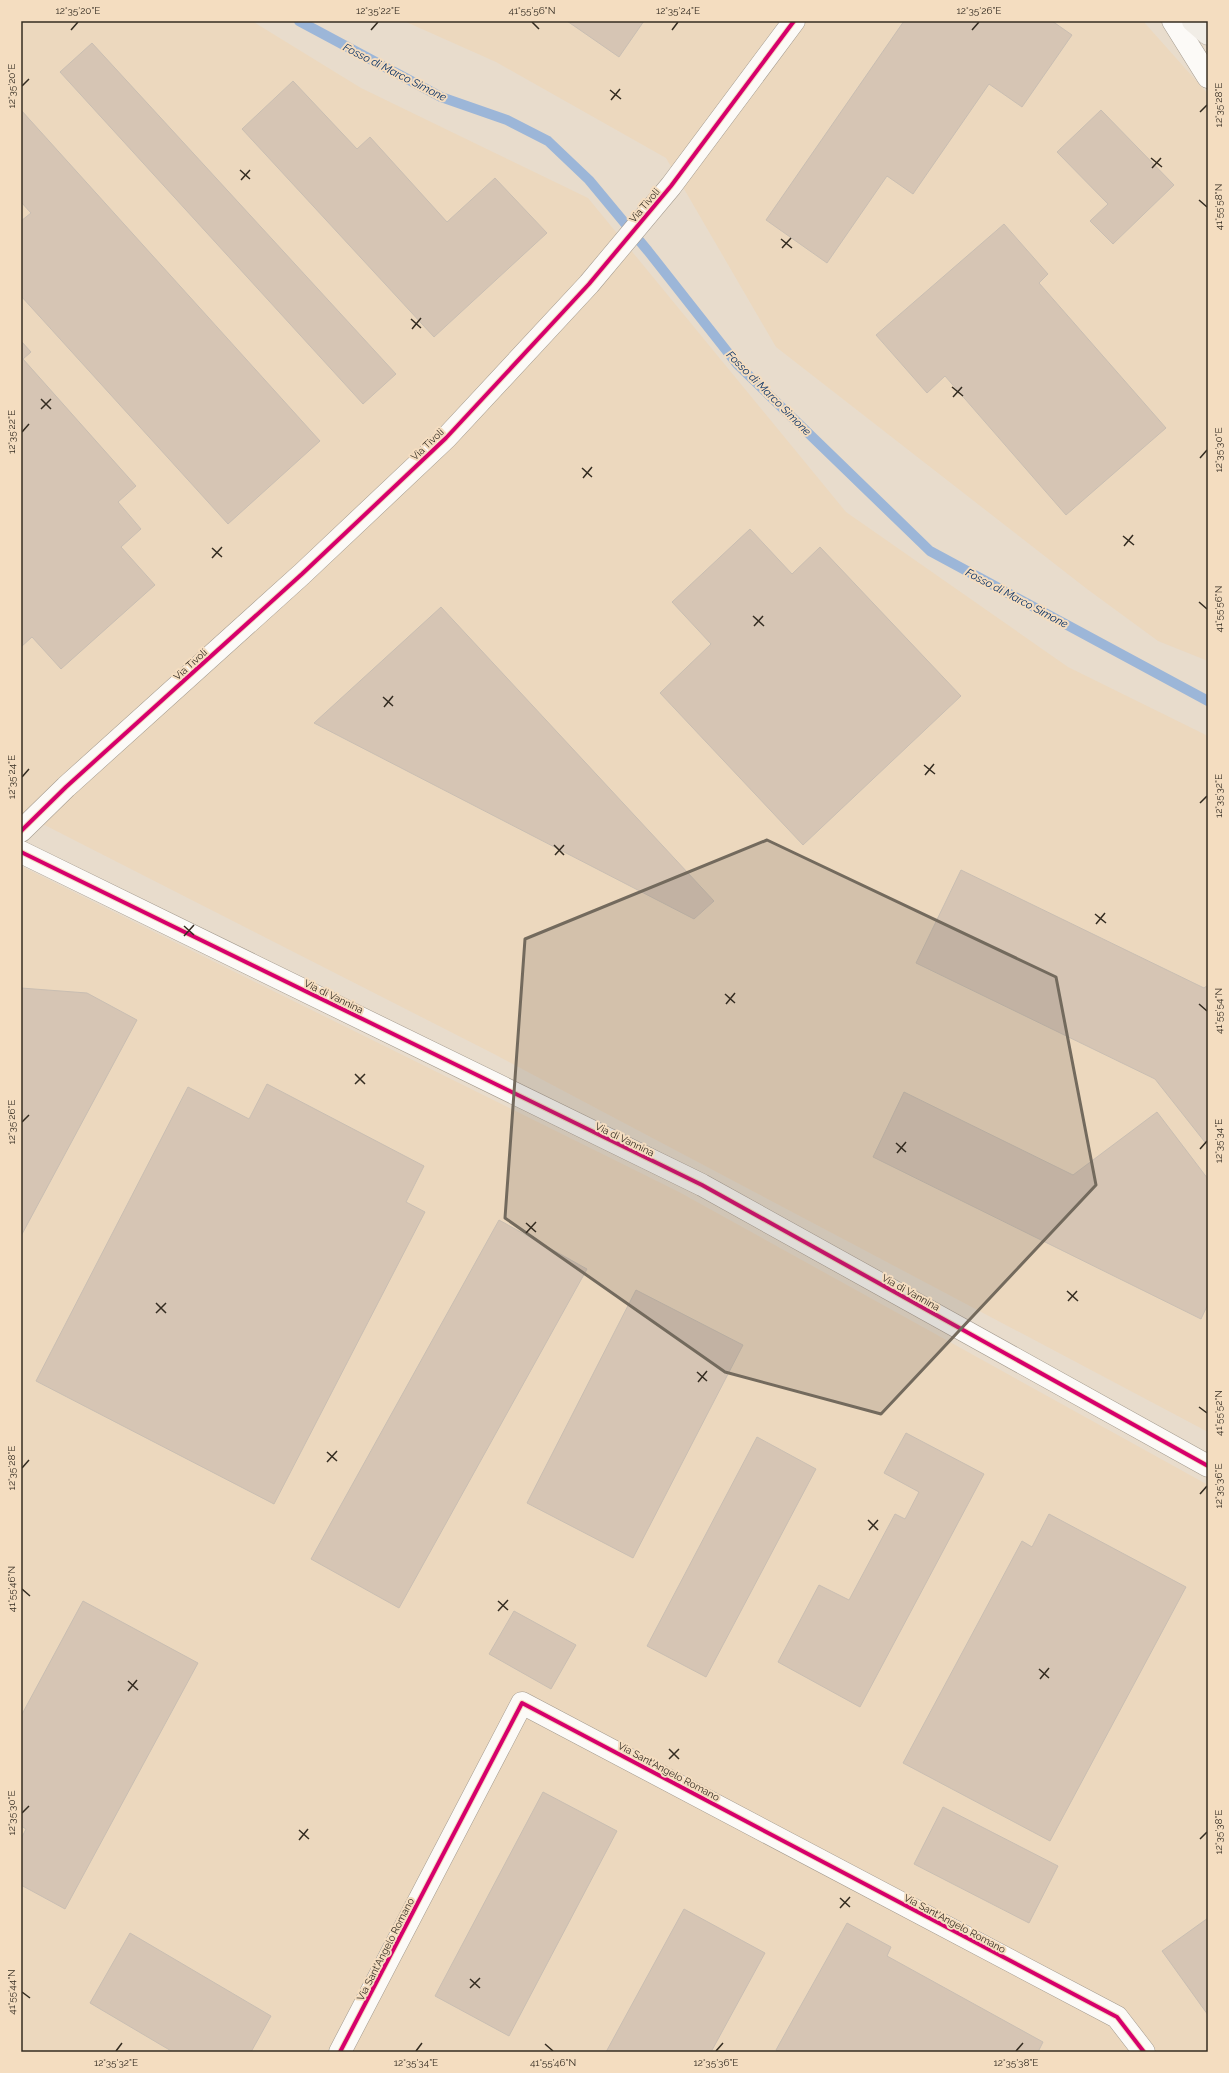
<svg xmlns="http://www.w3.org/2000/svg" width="1229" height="2073" font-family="Raleway,sans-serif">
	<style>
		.built { fill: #ecd8be }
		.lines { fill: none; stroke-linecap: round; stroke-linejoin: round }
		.stream { stroke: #9cb6d8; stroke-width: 10 }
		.building { fill: #d6c5b4; stroke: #c9beb2 }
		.street-casing { stroke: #a39a8e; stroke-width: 23 }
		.primary-casing { stroke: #c3bcb4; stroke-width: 23 }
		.street { stroke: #fcfaf7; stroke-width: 22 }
		.primary { stroke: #f1ede6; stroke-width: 22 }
		.cycleway-casing { stroke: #f4ddc0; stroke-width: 6 }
		.cycleway { stroke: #d6006c; stroke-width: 4 }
		.marked { fill: #736a5d; fill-opacity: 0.2; stroke: #736a5d; stroke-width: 3; stroke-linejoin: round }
		.ticks { fill: none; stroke: #342c21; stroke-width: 1.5 }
		.labels { text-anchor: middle; stroke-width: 4; stroke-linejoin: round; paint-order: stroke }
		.street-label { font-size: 10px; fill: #342c21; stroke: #f4ddc0 }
		.water-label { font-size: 11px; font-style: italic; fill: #0b3366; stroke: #f4ddc0 }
		.neatline { fill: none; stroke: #342c21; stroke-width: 1.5 }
		.ticks-label { font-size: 10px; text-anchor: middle; fill: #342c21 }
	</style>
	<rect width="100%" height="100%" fill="#e8dccc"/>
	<path class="built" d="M 21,21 L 252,21 L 361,88 L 588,198 L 846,512 L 1068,667 L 1208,736 L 1208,1432 L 494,1054 L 21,813 Z
		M 404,21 L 1143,21 L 1208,94 L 1208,661 L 1158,641 L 1087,589 L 776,347 L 666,158 L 496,62 Z
		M 21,866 L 679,1192 L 1208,1485 L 1208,2052 L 21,2052 Z"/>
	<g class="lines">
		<path class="stream" d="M 299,21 L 441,97 L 507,120 L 548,141 L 589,180 L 648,251 L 737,364 L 930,551 L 1208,701"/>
	</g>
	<path class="building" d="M 567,21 L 644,21 L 619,57 Z
		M 904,21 L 1052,21 L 1072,35 L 1022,107 L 989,84 L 913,194 L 887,176 L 827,263 L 766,220 Z
		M 92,43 L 396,374 L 363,404 L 60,72 Z
		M 293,81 L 357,149 L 370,137 L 447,222 L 495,178 L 547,233 L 434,337 L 242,129 Z
		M 21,110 L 320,441 L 228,524 L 21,296 L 21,221 L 31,213 L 21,202 Z
		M 1101,110 L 1174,185 L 1113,244 L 1090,221 L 1108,204 L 1057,152 Z
		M 1004,224 L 1048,274 L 1039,283 L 1166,428 L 1066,515 L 945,376 L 927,393 L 876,335 Z
		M 21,341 L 31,352 L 23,359 L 136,486 L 118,502 L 141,529 L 121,547 L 155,585 L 61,669 L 32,637 L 21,647 Z
		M 750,529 L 792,574 L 820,547 L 961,696 L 803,845 L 660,693 L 711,644 L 672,602 Z
		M 441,607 L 714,901 L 694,919 L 314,723 Z
		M 961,870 L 1204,988 L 1208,985 L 1208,1146 L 1155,1079 L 916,963 Z
		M 21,988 L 87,993 L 137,1020 L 21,1236 Z
		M 267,1084 L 424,1166 L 406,1202 L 425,1212 L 274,1504 L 36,1381 L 188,1087 L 249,1119 Z
		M 904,1092 L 1073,1175 L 1157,1112 L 1208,1179 L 1208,1304 L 1201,1319 L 873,1157 Z
		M 499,1220 L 587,1269 L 399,1608 L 311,1559 Z
		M 636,1290 L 743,1345 L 633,1558 L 527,1503 Z
		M 906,1433 L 984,1474 L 860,1707 L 778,1662 L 819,1585 L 849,1600 L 895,1514 L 905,1519 L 919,1492 L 884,1473 Z
		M 757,1437 L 816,1469 L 706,1677 L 647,1646 Z
		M 1049,1514 L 1186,1587 L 1050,1841 L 903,1763 L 1022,1541 L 1032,1547 Z
		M 83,1601 L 198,1663 L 65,1909 L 21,1885 L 21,1839 L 26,1829 L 21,1826 L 21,1716 Z
		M 514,1611 L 576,1645 L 551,1689 L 489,1654 Z
		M 543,1792 L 617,1831 L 509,2036 L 435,1996 Z
		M 943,1807 L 1058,1866 L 1029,1923 L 914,1864 Z
		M 684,1909 L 765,1953 L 711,2052 L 606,2052 Z
		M 1208,1918 L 1208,2015 L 1162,1951 Z
		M 847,1923 L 891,1947 L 887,1956 L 1043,2042 L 1038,2052 L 780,2052 L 776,2050 Z
		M 130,1933 L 271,2016 L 251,2052 L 173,2052 L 90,2003 Z"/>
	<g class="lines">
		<defs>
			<path id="street" d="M 1173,21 L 1208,77
				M 21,831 L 66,787 L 302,574 L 446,438 L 589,284 L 671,186 L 794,21
				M 21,852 L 702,1185 L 1208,1466
				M 340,2052 L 522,1703 L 1117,2017 L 1144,2052"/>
			<path id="primary" d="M 1193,21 L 1208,34"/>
		</defs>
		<use href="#street" class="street-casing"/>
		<use href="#primary" class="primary-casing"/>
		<use href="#street" class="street"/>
		<use href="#primary" class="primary"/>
		<defs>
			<path id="cycleway" d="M 21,831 L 66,787 L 302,574 L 446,438 L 589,284 L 671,186 L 794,21
				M 21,852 L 702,1185 L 1208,1466
				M 340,2052 L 522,1703 L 1117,2017 L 1144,2052"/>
		</defs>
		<use href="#cycleway" class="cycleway-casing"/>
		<use href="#cycleway" class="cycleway"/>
	</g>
	<path class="marked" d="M 767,840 L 1056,977 L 1096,1185 L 881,1414 L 725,1372 L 505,1218 L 525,939 Z"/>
	<path class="ticks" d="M 532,22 L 539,29M 71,30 L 78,22M 371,30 L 378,22M 672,30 L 678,22M 972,30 L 979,22M 22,86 L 29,79M 610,90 L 621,99M 611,100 L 620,89M 1200,112 L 1207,105M 1151,158 L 1162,167M 1152,168 L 1161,158M 240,170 L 250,179M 241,180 L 250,170M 1199,200 L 1207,207M 781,239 L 792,248M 782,248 L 791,238M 411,319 L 421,328M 412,329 L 421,318M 952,387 L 963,396M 953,397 L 962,387M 41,399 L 51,409M 41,409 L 51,399M 22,432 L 29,424M 1200,458 L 1207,450M 582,468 L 592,477M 583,478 L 592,467M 1123,536 L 1134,545M 1124,546 L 1133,535M 212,548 L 222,557M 212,558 L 222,547M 1199,602 L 1207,609M 753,616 L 764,626M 754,626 L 763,616M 383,697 L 393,706M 384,707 L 393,696M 924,765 L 935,774M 925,775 L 934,764M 22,777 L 29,769M 1200,803 L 1207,796M 554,845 L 564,855M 555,855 L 564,845M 1095,914 L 1106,923M 1096,924 L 1105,913M 184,926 L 194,935M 184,936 L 194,925M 725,994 L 735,1003M 726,1004 L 735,993M 1199,1004 L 1207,1011M 355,1074 L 365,1084M 355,1084 L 365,1074M 22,1122 L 29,1115M 896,1143 L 906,1152M 1200,1149 L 1207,1141M 897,1153 L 906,1142M 526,1223 L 536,1232M 526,1233 L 536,1222M 1067,1291 L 1078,1301M 1068,1301 L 1077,1291M 156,1303 L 166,1313M 156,1313 L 166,1303M 697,1372 L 707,1381M 698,1382 L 707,1371M 1199,1407 L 1207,1413M 327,1452 L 337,1461M 327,1462 L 337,1451M 22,1468 L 29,1460M 1200,1494 L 1207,1486M 868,1520 L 878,1530M 869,1530 L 878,1520M 22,1589 L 30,1596M 498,1601 L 508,1610M 498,1611 L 508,1600M 1039,1669 L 1049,1678M 1040,1679 L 1049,1668M 128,1681 L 138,1690M 128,1691 L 137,1680M 669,1749 L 679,1759M 669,1759 L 679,1749M 22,1813 L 29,1806M 299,1830 L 309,1839M 1200,1839 L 1207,1832M 299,1840 L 308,1829M 840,1898 L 850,1907M 840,1908 L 850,1897M 470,1979 L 480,1988M 470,1988 L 480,1978M 22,1992 L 30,1998M 545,2044 L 553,2051M 116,2051 L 122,2043M 416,2051 L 422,2043M 716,2051 L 723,2043M 1016,2051 L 1023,2043"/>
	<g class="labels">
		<g class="street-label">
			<text transform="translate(644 205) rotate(-50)" y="4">Via Tivoli</text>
			<text transform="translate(427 444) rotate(-44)" y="4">Via Tivoli</text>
			<text transform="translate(190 664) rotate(-42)" y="4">Via Tivoli</text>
			<text transform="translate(334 996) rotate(26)" y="4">Via di Vannina</text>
			<text transform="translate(625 1139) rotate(26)" y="4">Via di Vannina</text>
			<text transform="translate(911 1292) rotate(29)" y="4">Via di Vannina</text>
			<text transform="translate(669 1771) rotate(28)" y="4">Via Sant'Angelo Romano</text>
			<text transform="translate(955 1923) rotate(28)" y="4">Via Sant'Angelo Romano</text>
			<text transform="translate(385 1949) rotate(-63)" y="4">Via Sant'Angelo Romano</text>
		</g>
		<g class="water-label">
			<text transform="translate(395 72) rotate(27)" y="4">Fosso di Marco Simone</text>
			<text transform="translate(769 393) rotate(45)" y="4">Fosso di Marco Simone</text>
			<text transform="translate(1017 598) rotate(28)" y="4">Fosso di Marco Simone</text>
		</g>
	</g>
	<rect width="1229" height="2073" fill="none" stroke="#f4ddc0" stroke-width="44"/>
	<rect x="22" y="22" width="1185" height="2029" class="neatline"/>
	<g class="ticks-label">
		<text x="78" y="14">12°35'20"E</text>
		<text x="378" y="14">12°35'22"E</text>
		<text x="532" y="14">41°55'56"N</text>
		<text x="678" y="14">12°35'24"E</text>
		<text x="979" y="14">12°35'26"E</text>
		<text transform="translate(11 86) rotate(-90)" y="4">12°35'20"E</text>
		<text transform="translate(1218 105) rotate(-90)" y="4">12°35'28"E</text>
		<text transform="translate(1218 207) rotate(-90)" y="4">41°55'58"N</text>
		<text transform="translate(11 432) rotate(-90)" y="4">12°35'22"E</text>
		<text transform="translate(1218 450) rotate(-90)" y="4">12°35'30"E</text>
		<text transform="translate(1218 609) rotate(-90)" y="4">41°55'56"N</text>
		<text transform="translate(11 777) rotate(-90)" y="4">12°35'24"E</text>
		<text transform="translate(1218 796) rotate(-90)" y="4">12°35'32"E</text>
		<text transform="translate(1218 1011) rotate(-90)" y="4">41°55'54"N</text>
		<text transform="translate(11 1122) rotate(-90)" y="4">12°35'26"E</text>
		<text transform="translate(1218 1141) rotate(-90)" y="4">12°35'34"E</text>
		<text transform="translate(1218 1413) rotate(-90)" y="4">41°55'52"N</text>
		<text transform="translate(11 1468) rotate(-90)" y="4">12°35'28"E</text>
		<text transform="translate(1218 1486) rotate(-90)" y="4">12°35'36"E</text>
		<text transform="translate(11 1589) rotate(-90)" y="4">41°55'46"N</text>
		<text transform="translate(11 1813) rotate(-90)" y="4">12°35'30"E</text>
		<text transform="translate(1218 1832) rotate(-90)" y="4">12°35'38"E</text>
		<text transform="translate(11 1992) rotate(-90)" y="4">41°55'44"N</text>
		<text x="116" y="2066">12°35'32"E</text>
		<text x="416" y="2066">12°35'34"E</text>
		<text x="553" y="2066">41°55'46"N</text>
		<text x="716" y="2066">12°35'36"E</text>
		<text x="1016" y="2066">12°35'38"E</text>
	</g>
</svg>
